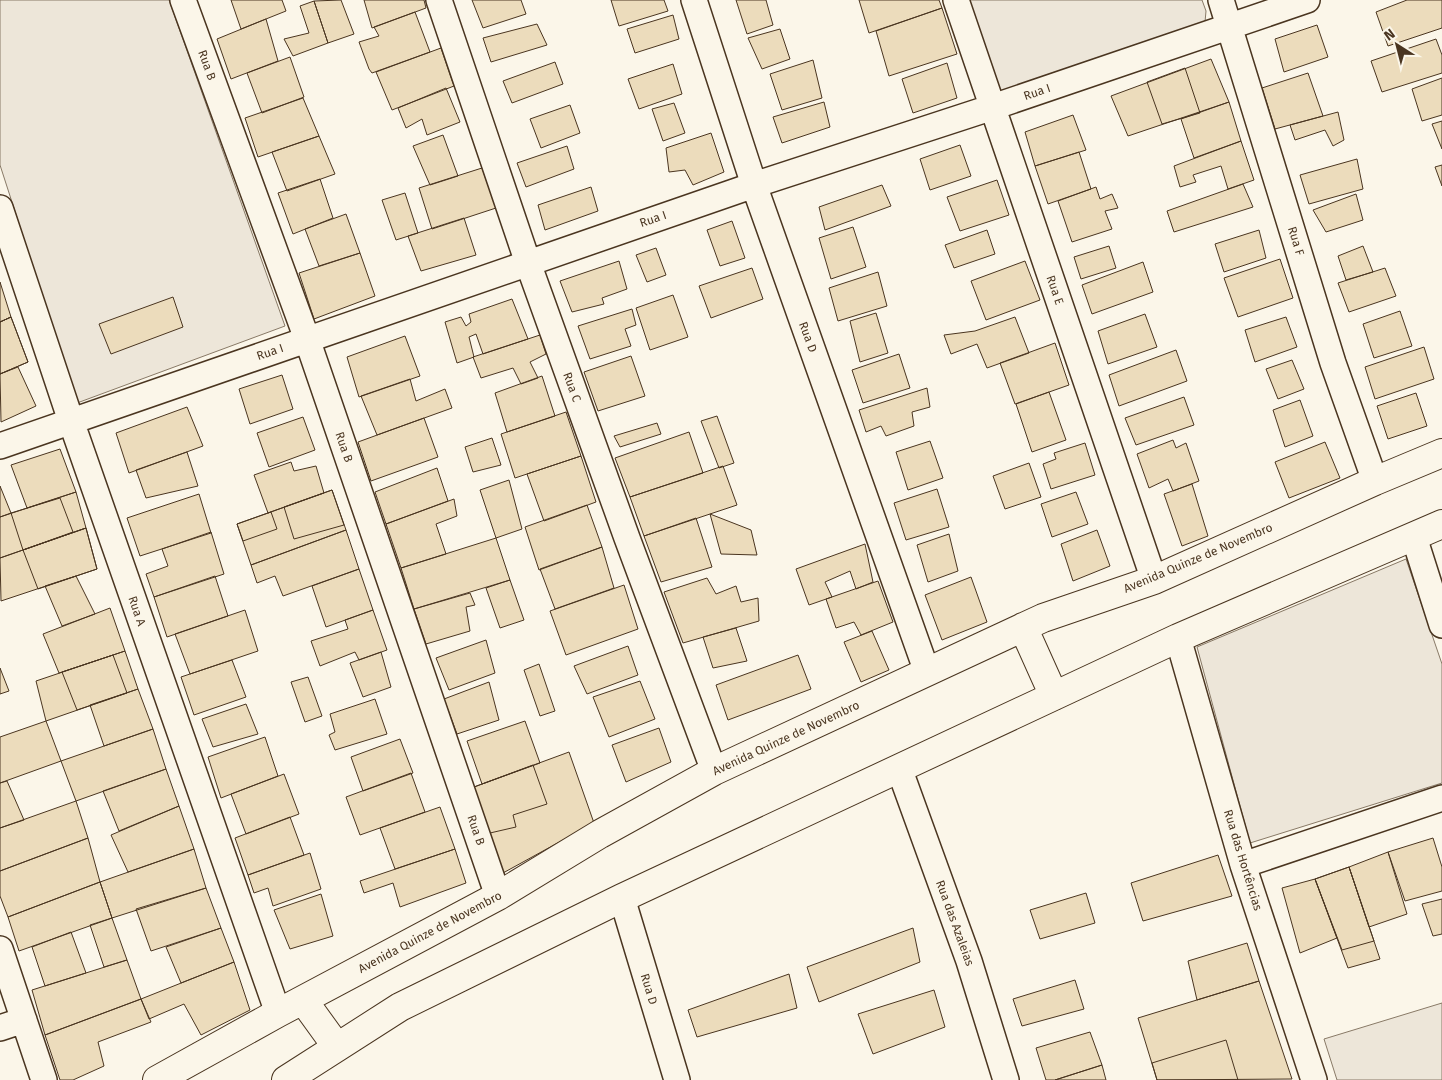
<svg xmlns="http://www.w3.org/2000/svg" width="1442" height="1080" font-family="'Fira Sans',sans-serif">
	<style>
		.green { fill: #ede6d9; stroke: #887966 }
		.building { fill: #ecdcbc; stroke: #4a3520 }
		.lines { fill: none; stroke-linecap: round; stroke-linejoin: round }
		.street-casing { stroke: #4a3520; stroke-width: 28 }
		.secondary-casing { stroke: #4a3520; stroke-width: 30 }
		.street { stroke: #fbf6e9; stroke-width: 25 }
		.secondary { stroke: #fbf6e9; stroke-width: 28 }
		.labels { text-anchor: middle; stroke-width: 4; stroke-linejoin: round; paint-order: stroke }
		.street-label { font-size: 12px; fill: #4a3520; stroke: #fbf6e9 }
	</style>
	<rect width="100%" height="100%" fill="#fbf6e9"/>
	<path class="green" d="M 0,0 L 169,0 L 285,326 L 77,403 L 0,165 Z
		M 966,0 L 1202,0 L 1206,11 L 1205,22 L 999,93 Z
		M 1406,559 L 1442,664 L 1442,783 L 1250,843 L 1197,647 Z
		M 1442,1003 L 1442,1080 L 1337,1080 L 1324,1039 Z"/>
	<path class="building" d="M 231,0 L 282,0 L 286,11 L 241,29 Z
		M 341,0 L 354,34 L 328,43 L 314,1 Z
		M 364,0 L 424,0 L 426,8 L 372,28 Z
		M 472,0 L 521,0 L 526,14 L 483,28 Z
		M 611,0 L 664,0 L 668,11 L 619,26 Z
		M 736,0 L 766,0 L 773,25 L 747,34 Z
		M 859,0 L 939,0 L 942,8 L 869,33 Z
		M 1407,0 L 1442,0 L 1442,28 L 1388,46 L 1376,12 Z
		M 314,1 L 328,43 L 293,56 L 284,39 L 309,33 L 300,6 Z
		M 942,8 L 957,54 L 889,76 L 876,31 Z
		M 415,12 L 430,52 L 372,73 L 369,69 L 359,42 L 379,36 L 374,27 Z
		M 673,15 L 679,39 L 635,53 L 627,29 Z
		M 266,19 L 278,61 L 231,79 L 217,39 Z
		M 537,24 L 547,45 L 491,62 L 483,38 Z
		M 1317,25 L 1328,57 L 1284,72 L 1275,39 Z
		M 780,29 L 790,59 L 762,69 L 748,38 Z
		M 1436,39 L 1442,55 L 1442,73 L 1382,92 L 1371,61 Z
		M 441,48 L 454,86 L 392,110 L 376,72 Z
		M 290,57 L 304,97 L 262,113 L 247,73 Z
		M 1211,59 L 1229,102 L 1128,136 L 1111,96 Z
		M 813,60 L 822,98 L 782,110 L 770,74 Z
		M 555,62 L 563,84 L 512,103 L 503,81 Z
		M 947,63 L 957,98 L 913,113 L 902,79 Z
		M 673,64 L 682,94 L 639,109 L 628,79 Z
		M 1185,68 L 1200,113 L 1162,124 L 1147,82 Z
		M 1308,73 L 1323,116 L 1275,129 L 1262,88 Z
		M 1442,78 L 1442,115 L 1422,121 L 1412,89 Z
		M 446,88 L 460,122 L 427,135 L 422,119 L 406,128 L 398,108 Z
		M 303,98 L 319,136 L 258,157 L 245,118 Z
		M 824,102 L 830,127 L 782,143 L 773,117 Z
		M 1229,102 L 1241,141 L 1194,158 L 1181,119 Z
		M 674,103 L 685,133 L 663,141 L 652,109 Z
		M 570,105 L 580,133 L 541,148 L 530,119 Z
		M 1338,112 L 1344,140 L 1333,146 L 1325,130 L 1295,140 L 1290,125 Z
		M 1073,115 L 1086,150 L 1035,166 L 1025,132 Z
		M 1442,121 L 1442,149 L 1432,124 Z
		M 711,133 L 724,172 L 693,185 L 685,170 L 669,172 L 666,148 Z
		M 443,135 L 458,176 L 430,185 L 413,146 Z
		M 319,136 L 335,174 L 287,191 L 272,152 Z
		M 1241,141 L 1254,180 L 1228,189 L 1221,166 L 1193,175 L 1196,182 L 1180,187 L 1174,166 Z
		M 960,145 L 971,176 L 930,190 L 920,159 Z
		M 567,146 L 574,169 L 526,187 L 517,163 Z
		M 1079,152 L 1091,189 L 1048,204 L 1035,166 Z
		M 1357,159 L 1363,189 L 1309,204 L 1300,175 Z
		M 1442,165 L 1442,186 L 1435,167 Z
		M 482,168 L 496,208 L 432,229 L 419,188 Z
		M 320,179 L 333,218 L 293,234 L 278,193 Z
		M 997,180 L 1009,215 L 960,231 L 947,197 Z
		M 1243,184 L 1253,207 L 1174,232 L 1167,211 Z
		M 882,185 L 891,206 L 825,230 L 819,207 Z
		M 591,187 L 598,211 L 545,230 L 538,205 Z
		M 1096,187 L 1100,199 L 1112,194 L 1118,208 L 1105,211 L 1112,229 L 1072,242 L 1058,201 Z
		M 405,193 L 418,233 L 396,240 L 382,200 Z
		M 1356,194 L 1363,220 L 1326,232 L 1313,210 Z
		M 346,214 L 360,253 L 319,266 L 305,229 Z
		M 464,218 L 476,255 L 421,271 L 408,236 Z
		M 732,221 L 745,258 L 720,266 L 707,230 Z
		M 853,227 L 866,267 L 831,279 L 819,238 Z
		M 987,230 L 995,254 L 954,268 L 945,245 Z
		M 1259,230 L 1266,258 L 1224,272 L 1215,244 Z
		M 1109,246 L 1116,268 L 1081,279 L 1074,257 Z
		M 1363,246 L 1373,272 L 1346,280 L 1338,256 Z
		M 656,248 L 666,275 L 647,282 L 636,255 Z
		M 360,253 L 375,296 L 314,319 L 299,273 Z
		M 1280,259 L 1293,298 L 1238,317 L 1224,278 Z
		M 619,261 L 627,289 L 602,298 L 604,304 L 572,312 L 560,281 Z
		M 1025,261 L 1040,300 L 986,320 L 971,281 Z
		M 1143,262 L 1153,292 L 1092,314 L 1082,285 Z
		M 752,268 L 763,299 L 711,318 L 699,286 Z
		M 1385,268 L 1396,296 L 1349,312 L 1338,283 Z
		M 878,272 L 887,306 L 838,321 L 829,288 Z
		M 0,282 L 11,317 L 0,322 Z
		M 673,295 L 688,337 L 650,350 L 636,308 Z
		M 173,297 L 183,327 L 111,354 L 99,324 Z
		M 512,299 L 528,339 L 483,354 L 476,334 L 469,337 L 474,357 L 457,363 L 445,322 L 461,317 L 466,326 L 471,322 L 469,314 Z
		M 632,309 L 636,325 L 625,329 L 631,346 L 590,359 L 578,326 Z
		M 1400,311 L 1412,346 L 1374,358 L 1363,324 Z
		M 876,313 L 888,353 L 860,362 L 850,321 Z
		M 1145,314 L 1157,347 L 1108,364 L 1098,331 Z
		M 11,317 L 28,362 L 0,374 L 0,322 Z
		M 11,317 L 28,362 L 0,374 L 0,322 Z
		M 1015,317 L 1029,353 L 987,368 L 977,344 L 951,354 L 944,335 L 975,331 Z
		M 1286,317 L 1297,347 L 1255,362 L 1245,330 Z
		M 540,335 L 546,354 L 530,362 L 538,378 L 521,384 L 513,368 L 481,378 L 473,357 Z
		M 405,336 L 420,376 L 359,397 L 347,357 Z
		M 1055,343 L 1069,385 L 1015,404 L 1000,363 Z
		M 1424,347 L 1434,379 L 1375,399 L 1365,367 Z
		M 1176,350 L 1187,381 L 1119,406 L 1109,375 Z
		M 899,354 L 910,388 L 863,403 L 852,370 Z
		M 631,356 L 645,396 L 598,411 L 584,372 Z
		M 1292,360 L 1304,389 L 1278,399 L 1266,369 Z
		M 18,367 L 36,406 L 1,422 L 0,374 Z
		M 282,375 L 293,409 L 250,424 L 239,389 Z
		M 542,376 L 555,416 L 507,432 L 495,393 Z
		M 410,379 L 416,401 L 445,389 L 452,408 L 377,435 L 361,396 Z
		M 927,388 L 930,407 L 912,412 L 914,426 L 886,436 L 881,426 L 866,432 L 859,410 Z
		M 1049,392 L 1066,440 L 1032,452 L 1016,404 Z
		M 1416,393 L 1427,426 L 1388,439 L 1377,406 Z
		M 1184,397 L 1194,425 L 1136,445 L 1125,418 Z
		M 1300,400 L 1313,436 L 1285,447 L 1273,410 Z
		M 187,407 L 203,446 L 129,473 L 116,433 Z
		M 566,412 L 581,456 L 515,478 L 501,434 Z
		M 717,416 L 734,463 L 719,468 L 701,421 Z
		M 303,417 L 315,450 L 269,467 L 257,433 Z
		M 424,418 L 438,457 L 371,481 L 358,442 Z
		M 657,423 L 661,434 L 620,447 L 614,436 Z
		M 689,432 L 703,473 L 630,497 L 615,458 Z
		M 492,438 L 501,465 L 473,472 L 465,447 Z
		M 1173,440 L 1176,448 L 1186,443 L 1199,481 L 1173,491 L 1168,479 L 1149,488 L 1137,454 Z
		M 930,441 L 943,478 L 908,490 L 896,452 Z
		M 1325,442 L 1340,478 L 1289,498 L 1275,462 Z
		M 1085,443 L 1095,475 L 1051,489 L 1043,464 L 1056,459 L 1054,453 Z
		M 60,449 L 76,492 L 27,508 L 11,465 Z
		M 187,452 L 198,486 L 146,498 L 136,470 Z
		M 581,456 L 596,502 L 544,521 L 527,474 Z
		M 291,462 L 294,471 L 316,466 L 324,493 L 268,513 L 254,475 Z
		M 1029,463 L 1041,497 L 1005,509 L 993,476 Z
		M 723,466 L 737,505 L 644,536 L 630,497 Z
		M 437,468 L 448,501 L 386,524 L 375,492 Z
		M 509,480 L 522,529 L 496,538 L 480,490 Z
		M 1192,484 L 1208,536 L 1182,546 L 1164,494 Z
		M 0,486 L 11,513 L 0,517 Z
		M 937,489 L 949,527 L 906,540 L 894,503 Z
		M 332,490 L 344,525 L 294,539 L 284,507 Z
		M 332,490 L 346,530 L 251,565 L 237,524 Z
		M 76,492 L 86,528 L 0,558 L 0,517 Z
		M 1076,492 L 1088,524 L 1052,537 L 1041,504 Z
		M 199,494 L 211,533 L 140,556 L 127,518 Z
		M 60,498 L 73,532 L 23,550 L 11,513 Z
		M 454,499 L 457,516 L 436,524 L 446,554 L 401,568 L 386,524 Z
		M 587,505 L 602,547 L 539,570 L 525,527 Z
		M 271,512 L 277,529 L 243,541 L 237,524 Z
		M 710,514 L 751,530 L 757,555 L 721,554 Z
		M 696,518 L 712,567 L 661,582 L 644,536 Z
		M 86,528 L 97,569 L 1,601 L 0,558 Z
		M 86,528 L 97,569 L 38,589 L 23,550 Z
		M 346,530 L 359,569 L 283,596 L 275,576 L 257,583 L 251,565 Z
		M 1097,530 L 1110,566 L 1073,581 L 1061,544 Z
		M 211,532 L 224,574 L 154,597 L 146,574 L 168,566 L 162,549 Z
		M 949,534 L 958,571 L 928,582 L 917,545 Z
		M 496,538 L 510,580 L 414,609 L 401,568 Z
		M 865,544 L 873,582 L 856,589 L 850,571 L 825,582 L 832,597 L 809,605 L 796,569 Z
		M 602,547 L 614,588 L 555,609 L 540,569 Z
		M 359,569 L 373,610 L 326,627 L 312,586 Z
		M 76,576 L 95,614 L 62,626 L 45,586 Z
		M 215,576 L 228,616 L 167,637 L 154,597 Z
		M 971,577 L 987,622 L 942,640 L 925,595 Z
		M 707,578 L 716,594 L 736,586 L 741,602 L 758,598 L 759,621 L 683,643 L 664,592 Z
		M 510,580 L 524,620 L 500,628 L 486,588 Z
		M 878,581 L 893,622 L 861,635 L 854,622 L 836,628 L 826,599 Z
		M 624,585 L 638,629 L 566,655 L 550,611 Z
		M 470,593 L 475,605 L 466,607 L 470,631 L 426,644 L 414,609 Z
		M 110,608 L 125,651 L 59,673 L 43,634 Z
		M 245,610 L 258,651 L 190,674 L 175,634 Z
		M 373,610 L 387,650 L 359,660 L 355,652 L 320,666 L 311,641 L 348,629 L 345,620 Z
		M 736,628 L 747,661 L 713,668 L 703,637 Z
		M 872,631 L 889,670 L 861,682 L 844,642 Z
		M 486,640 L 495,673 L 449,690 L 436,658 Z
		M 628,646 L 638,675 L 587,694 L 574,666 Z
		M 125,651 L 138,689 L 46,721 L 36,681 Z
		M 381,652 L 391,687 L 363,697 L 350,663 Z
		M 113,655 L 127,693 L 77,710 L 62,672 Z
		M 798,655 L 811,689 L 728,720 L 716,685 Z
		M 232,660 L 246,697 L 194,715 L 181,677 Z
		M 539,664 L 555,711 L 540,716 L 524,670 Z
		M 0,668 L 9,691 L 0,694 Z
		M 308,677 L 322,716 L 305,722 L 291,682 Z
		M 640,681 L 655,719 L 609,737 L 593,697 Z
		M 489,682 L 499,720 L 457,734 L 444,699 Z
		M 138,689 L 153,729 L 104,746 L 90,705 Z
		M 375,699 L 387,734 L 335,750 L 329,735 L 335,732 L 330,714 Z
		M 246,704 L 258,734 L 213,747 L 202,719 Z
		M 46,721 L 61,761 L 0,783 L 0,737 Z
		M 525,721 L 540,763 L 482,784 L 467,741 Z
		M 659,728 L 671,762 L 626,782 L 612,745 Z
		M 153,729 L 166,769 L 76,801 L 61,761 Z
		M 265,737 L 278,776 L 221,798 L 208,757 Z
		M 400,739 L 413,773 L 363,791 L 351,757 Z
		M 569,752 L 594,823 L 503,873 L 474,787 Z
		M 533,765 L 547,804 L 513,815 L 516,827 L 490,833 L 474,787 Z
		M 166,769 L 179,806 L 119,831 L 103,791 Z
		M 411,773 L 425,812 L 360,835 L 346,797 Z
		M 284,774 L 299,814 L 246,834 L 231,794 Z
		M 7,781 L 24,820 L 0,828 L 0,783 Z
		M 76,801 L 88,838 L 0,871 L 0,828 Z
		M 179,806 L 194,849 L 128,872 L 111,835 Z
		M 440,807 L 455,849 L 395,869 L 380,828 Z
		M 290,817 L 304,855 L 248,875 L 235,838 Z
		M 88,838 L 100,882 L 8,917 L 0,896 L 0,871 Z
		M 1433,838 L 1442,867 L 1442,891 L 1405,901 L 1388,852 Z
		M 194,849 L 206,888 L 112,918 L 100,882 Z
		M 455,849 L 466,883 L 400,907 L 393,883 L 364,893 L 360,881 Z
		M 1388,852 L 1407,914 L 1369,927 L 1349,867 Z
		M 310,853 L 321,889 L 273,906 L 268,888 L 254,893 L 248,875 Z
		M 1218,855 L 1232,896 L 1143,921 L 1131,883 Z
		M 1349,867 L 1380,959 L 1348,968 L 1315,879 Z
		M 1349,867 L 1374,941 L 1342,950 L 1315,879 Z
		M 1315,879 L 1337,938 L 1300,953 L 1282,888 Z
		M 100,882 L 112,918 L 19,951 L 8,917 Z
		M 206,888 L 221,928 L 151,951 L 136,909 Z
		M 1086,893 L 1095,923 L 1040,939 L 1030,910 Z
		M 321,894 L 333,936 L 290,949 L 274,910 Z
		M 1442,899 L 1442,934 L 1433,936 L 1422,904 Z
		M 112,918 L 127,960 L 104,967 L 90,925 Z
		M 221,928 L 234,962 L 181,983 L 166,947 Z
		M 913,928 L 920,962 L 819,1002 L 807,967 Z
		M 71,932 L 86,973 L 45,986 L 32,947 Z
		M 1247,943 L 1259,981 L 1197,1000 L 1188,961 Z
		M 127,960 L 141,999 L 45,1035 L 32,990 Z
		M 234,962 L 250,1010 L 201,1035 L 184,1004 L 149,1019 L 141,999 Z
		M 789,974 L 797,1008 L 697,1037 L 688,1010 Z
		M 1075,980 L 1084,1009 L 1022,1026 L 1013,999 Z
		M 1259,981 L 1292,1079 L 1157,1080 L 1138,1018 Z
		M 934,990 L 945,1027 L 873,1054 L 858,1014 Z
		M 141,999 L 151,1022 L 98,1042 L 104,1066 L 73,1080 L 60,1080 L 45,1035 Z
		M 1090,1032 L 1102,1065 L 1055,1080 L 1046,1080 L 1036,1048 Z
		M 1226,1040 L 1238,1080 L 1157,1080 L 1152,1063 Z
		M 1102,1065 L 1106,1080 L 1055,1080 Z"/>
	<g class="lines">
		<defs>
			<path id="street" d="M 183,0 L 307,339 L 498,896
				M 439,0 L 528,263 L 627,538 L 714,771
				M 694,0 L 754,185 L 927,672
				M 956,0 L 1154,580
				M 1221,0 L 1333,363 L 1375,481
				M 0,208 L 71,421 L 278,1013
				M 0,446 L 754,185 L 993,107 L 1307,0
				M 1414,537 L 1442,625
				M 1178,638 L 1243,865 L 1314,1080
				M 899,768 L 969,961 L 1006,1080
				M 1243,865 L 1442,798
				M 622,898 L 677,1080
				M 0,949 L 44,1080
				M 0,1028 L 24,1020"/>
			<path id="secondary" d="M 1023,627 L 1054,696
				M 303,1000 L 337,1047
				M 157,1080 L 278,1013 L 498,896 L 600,834 L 714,771 L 1043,618 L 1154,580 L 1375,481 L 1442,453
				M 286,1080 L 400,1007 L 622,898 L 1178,638 L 1442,524"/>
		</defs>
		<use href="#street" class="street-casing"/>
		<use href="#secondary" class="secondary-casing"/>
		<use href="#street" class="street"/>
		<use href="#secondary" class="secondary"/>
	</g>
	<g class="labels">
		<g class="street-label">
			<text transform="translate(207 65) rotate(70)" y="4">Rua B</text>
			<text transform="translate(1037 92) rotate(-19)" y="4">Rua I</text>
			<text transform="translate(653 219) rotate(-19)" y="4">Rua I</text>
			<text transform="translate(1296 241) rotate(73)" y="4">Rua F</text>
			<text transform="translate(1055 290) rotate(71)" y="4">Rua E</text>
			<text transform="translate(808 337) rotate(70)" y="4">Rua D</text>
			<text transform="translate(270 352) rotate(-19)" y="4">Rua I</text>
			<text transform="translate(572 387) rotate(70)" y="4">Rua C</text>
			<text transform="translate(344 447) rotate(71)" y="4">Rua B</text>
			<text transform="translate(1198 558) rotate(-23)" y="4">Avenida Quinze de Novembro</text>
			<text transform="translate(137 611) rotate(71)" y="4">Rua A</text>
			<text transform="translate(786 738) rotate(-25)" y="4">Avenida Quinze de Novembro</text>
			<text transform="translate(476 830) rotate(71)" y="4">Rua B</text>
			<text transform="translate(1243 860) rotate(73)" y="4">Rua das Hortências</text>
			<text transform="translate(955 923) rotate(70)" y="4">Rua das Azaleias</text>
			<text transform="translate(430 932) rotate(-28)" y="4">Avenida Quinze de Novembro</text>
			<text transform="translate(649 989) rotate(73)" y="4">Rua D</text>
		</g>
	</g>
	<g transform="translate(1397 45) rotate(324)" stroke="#fbf6e9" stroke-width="4" paint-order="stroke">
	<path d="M0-4L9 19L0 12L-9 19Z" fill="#4a3520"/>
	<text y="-8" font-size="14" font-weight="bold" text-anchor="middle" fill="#4a3520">N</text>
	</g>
</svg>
